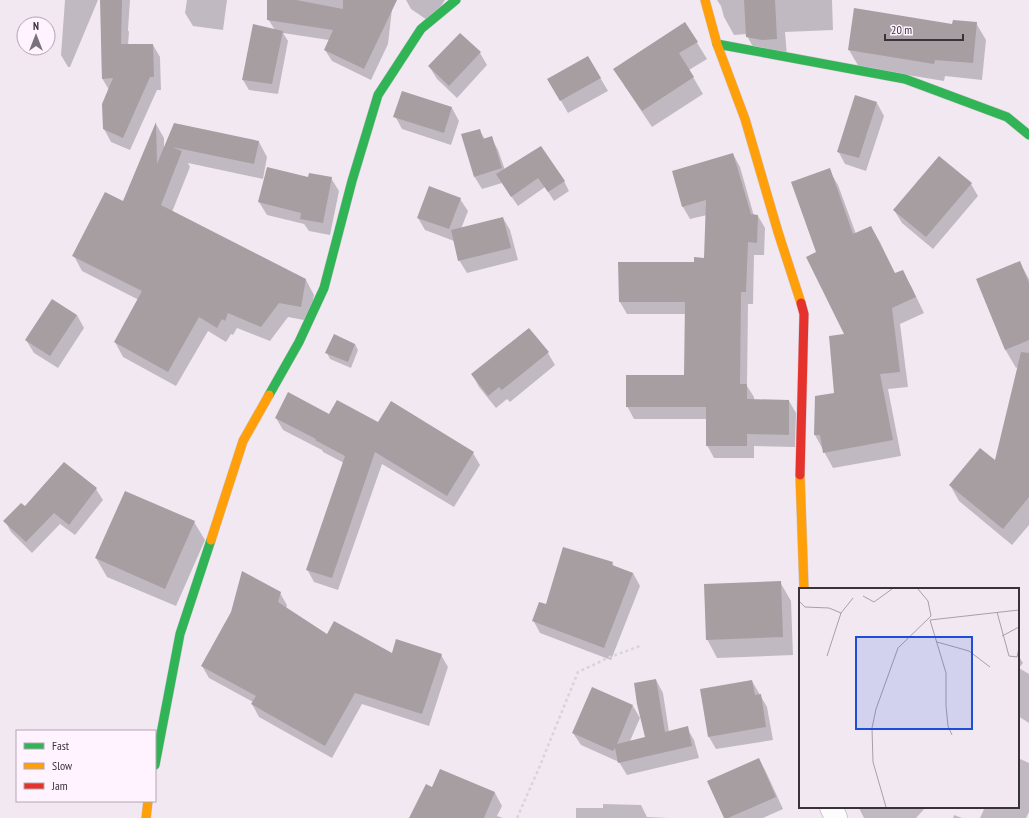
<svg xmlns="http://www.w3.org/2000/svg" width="1029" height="818" font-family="'PT Sans Narrow',sans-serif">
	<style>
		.shadow { fill: #0003 }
		.building { fill: #a79ea2 }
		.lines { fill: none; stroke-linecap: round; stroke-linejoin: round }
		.street-casing { stroke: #cfc6cf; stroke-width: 24 }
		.fast-casing { stroke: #cfc6cf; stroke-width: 10 }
		.slow-casing { stroke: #cfc6cf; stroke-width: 10 }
		.jam-casing { stroke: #cfc6cf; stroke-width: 10 }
		.path { stroke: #d8d4d8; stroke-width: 2.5; stroke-dasharray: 3 3; stroke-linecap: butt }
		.street { stroke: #fdfcfd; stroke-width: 22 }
		.fast { stroke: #30b455; stroke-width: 9 }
		.slow { stroke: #ff9f0a; stroke-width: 9 }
		.jam { stroke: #e5322d; stroke-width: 9 }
		.inset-road { fill: none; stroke: #a89fa8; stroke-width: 1 }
		.view { fill: #1d4ed8; fill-opacity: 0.15; stroke: #1d4ed8; stroke-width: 2 }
		.inset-edge { fill: none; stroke: #3a323a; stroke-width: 2 }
	</style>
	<rect width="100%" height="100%" fill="#f2e8f2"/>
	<path class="shadow" d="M 65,0 L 98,0 L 70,67 L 68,67 L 61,55 Z
		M 101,0 L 130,0 L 128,30 L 129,32 L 128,45 L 153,45 L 160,57 L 161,90 L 157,90 L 130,150 L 111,142 L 104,129 L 109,90 L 102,78 Z
		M 187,0 L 227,0 L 223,30 L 193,26 L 185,13 Z
		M 268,0 L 393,0 L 388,44 L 371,80 L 332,61 L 325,50 L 329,40 L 283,33 L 288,41 L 278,94 L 249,90 L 243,80 L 275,30 L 268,19 Z
		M 406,0 L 445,0 L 430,22 L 411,9 Z
		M 717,0 L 832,0 L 833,30 L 785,32 L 787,56 L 757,54 L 747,36 L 747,34 L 734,35 L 724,17 L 721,6 Z
		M 685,23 L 707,59 L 689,70 L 703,94 L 652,127 L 624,85 Z
		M 976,23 L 986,40 L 982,80 L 945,76 L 944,81 L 859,67 L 849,50 L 953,25 Z
		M 480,53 L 487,65 L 457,98 L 437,79 L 429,66 Z
		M 588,57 L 608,91 L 568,113 L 549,80 Z
		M 402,92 L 452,108 L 459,121 L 451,145 L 402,129 L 395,116 Z
		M 877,103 L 884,116 L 866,171 L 845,164 L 838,151 Z
		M 156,124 L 164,138 L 164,150 L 175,124 L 259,142 L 267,157 L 263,179 L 188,163 L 190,167 L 172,212 L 306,280 L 314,295 L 309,321 L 288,317 L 270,341 L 237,328 L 233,335 L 231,334 L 226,342 L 208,331 L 176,386 L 123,357 L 115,342 L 139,300 L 82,271 L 74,256 L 124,203 Z
		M 479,130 L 485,139 L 491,137 L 498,150 L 505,170 L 564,181 L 569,191 L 554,201 L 545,187 L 518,206 L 502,183 L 482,189 L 474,176 Z
		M 733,154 L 740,167 L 754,216 L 758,216 L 765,228 L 764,255 L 754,255 L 753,304 L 748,304 L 747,386 L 754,397 L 754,400 L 789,401 L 796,413 L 795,447 L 754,446 L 754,458 L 714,458 L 707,445 L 707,419 L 634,419 L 627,406 L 685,376 L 686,314 L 627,314 L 620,302 L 695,263 L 705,259 L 707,215 L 690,219 L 683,207 L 673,172 Z
		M 829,170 L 838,185 L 856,234 L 871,227 L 880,242 L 895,274 L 902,271 L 911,286 L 924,313 L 900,324 L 908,387 L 888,389 L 901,456 L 833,468 L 815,435 L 835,394 L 846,335 L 817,253 Z
		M 309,178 L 331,178 L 339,191 L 330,235 L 309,231 L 304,224 L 267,215 L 259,202 Z
		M 971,184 L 978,196 L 933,249 L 902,223 L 894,210 Z
		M 460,199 L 468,211 L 461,229 L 503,218 L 510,230 L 518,260 L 467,273 L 459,260 L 454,241 L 425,230 L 418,218 Z
		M 1020,263 L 1029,279 L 1029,525 L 1012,545 L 959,501 L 950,485 L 996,462 L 1019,366 L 1016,368 L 1005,349 Z
		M 77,315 L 84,328 L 58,368 L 34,353 L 26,340 Z
		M 528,329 L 548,353 L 555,365 L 510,402 L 507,399 L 496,408 L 479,387 L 472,374 Z
		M 355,344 L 358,350 L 351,368 L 330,359 L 327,353 Z
		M 330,415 L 379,423 L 473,453 L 480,465 L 454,507 L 382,464 L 338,590 L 314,582 L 307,569 L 344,463 L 323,452 L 322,450 L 283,430 L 276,418 Z
		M 96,489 L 103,500 L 75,535 L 60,524 L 32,553 L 11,532 L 5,521 Z
		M 194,522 L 205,540 L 176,606 L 107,577 L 96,558 Z
		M 612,563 L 614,566 L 633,573 L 640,586 L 611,660 L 540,633 L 533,620 L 546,606 Z
		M 780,582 L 791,601 L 793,655 L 717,658 L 707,639 Z
		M 280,593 L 287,605 L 286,609 L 327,635 L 392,655 L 441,655 L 448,667 L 429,726 L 362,704 L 332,758 L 259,717 L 252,704 L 253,702 L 209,678 L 202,666 Z
		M 1018,655 L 1023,663 L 1019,668 L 1029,674 L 1029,723 L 1018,716 Z
		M 656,680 L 663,693 L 669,732 L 687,728 L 694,740 L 699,758 L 627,775 L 619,762 L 581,745 L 573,733 L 633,706 L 640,718 L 630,741 L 646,738 Z
		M 752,681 L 767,707 L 773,740 L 716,749 L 709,737 Z
		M 1018,758 L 1029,763 L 1029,812 L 1026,818 L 980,818 L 985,807 L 1018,807 Z
		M 759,759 L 766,772 L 783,809 L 763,818 L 725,818 Z
		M 433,788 L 495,793 L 502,806 L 497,816 L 503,818 L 410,818 Z
		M 603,804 L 641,805 L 647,817 L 669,818 L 576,818 L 576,808 L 603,808 Z
		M 860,807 L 926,807 L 916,818 L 864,818 L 859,808 Z
		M 954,815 L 962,818 L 953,818 Z"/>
	<path class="building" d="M 100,0 L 122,0 L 121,44 L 153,44 L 154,77 L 150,77 L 123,138 L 103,129 L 102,104 L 113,78 L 102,79 Z
		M 267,0 L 296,0 L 343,9 L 343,0 L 397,0 L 364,69 L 324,50 L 333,30 L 267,20 Z
		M 744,0 L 775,0 L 777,39 L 762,40 L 746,37 Z
		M 854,8 L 952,24 L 953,20 L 977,22 L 973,63 L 935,60 L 934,64 L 848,50 Z
		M 685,22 L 698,42 L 679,53 L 694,77 L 642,111 L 613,69 Z
		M 253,24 L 283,31 L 272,84 L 242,80 Z
		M 460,33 L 481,52 L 449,86 L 428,66 Z
		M 588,56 L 601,78 L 560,101 L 547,79 Z
		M 402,91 L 452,107 L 444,133 L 393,117 Z
		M 855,95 L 877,102 L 859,158 L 837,152 Z
		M 156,122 L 157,164 L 174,123 L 259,141 L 254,164 L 172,147 L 182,151 L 161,205 L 306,279 L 301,307 L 279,303 L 261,327 L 228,313 L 225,321 L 222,319 L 217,328 L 199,317 L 168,372 L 114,342 L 142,291 L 72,256 L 105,192 L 123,201 Z
		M 480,129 L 483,139 L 492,136 L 502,168 L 474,177 L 461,134 Z
		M 541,146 L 565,181 L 548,192 L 538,178 L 511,197 L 496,174 Z
		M 733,153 L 751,214 L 758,215 L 757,243 L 748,242 L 746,292 L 741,292 L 740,384 L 747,384 L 747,399 L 789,400 L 789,435 L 747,434 L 747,446 L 706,446 L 706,407 L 626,407 L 626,375 L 684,375 L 685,302 L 619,302 L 618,262 L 694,262 L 694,257 L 704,258 L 706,200 L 682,207 L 672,171 Z
		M 939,156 L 972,183 L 926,237 L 893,210 Z
		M 267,167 L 308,177 L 309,173 L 332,177 L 323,223 L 300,219 L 301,213 L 258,202 Z
		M 830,168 L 853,234 L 871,226 L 895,273 L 903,270 L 916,297 L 892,308 L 900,372 L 880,374 L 893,440 L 823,453 L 820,435 L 814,435 L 815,396 L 834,393 L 829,336 L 844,334 L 806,257 L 816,252 L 791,182 Z
		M 429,186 L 461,198 L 449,229 L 417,218 Z
		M 503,217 L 511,248 L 458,261 L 451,230 Z
		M 1020,261 L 1029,283 L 1029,340 L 1005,350 L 976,279 Z
		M 52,299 L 77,315 L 50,356 L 25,340 Z
		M 529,328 L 549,352 L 502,390 L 499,387 L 488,396 L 471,374 Z
		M 334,334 L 355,344 L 348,362 L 325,353 Z
		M 1021,352 L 1029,353 L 1029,497 L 1003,529 L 949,485 L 980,448 L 995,460 Z
		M 288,392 L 329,414 L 337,400 L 378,422 L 391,401 L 474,452 L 447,496 L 375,452 L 332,578 L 306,570 L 345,456 L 315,440 L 316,439 L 275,418 Z
		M 64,462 L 97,488 L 69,525 L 54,513 L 26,542 L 3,521 L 21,503 L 25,506 Z
		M 125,491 L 195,521 L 165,589 L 95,558 Z
		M 563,547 L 613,562 L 612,565 L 633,573 L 604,648 L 532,621 L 539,602 L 546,604 Z
		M 242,571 L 281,592 L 278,602 L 327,634 L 334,621 L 392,653 L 396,639 L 442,654 L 422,714 L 355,693 L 325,746 L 251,704 L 256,696 L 201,666 L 231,612 Z
		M 781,581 L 783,637 L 706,640 L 704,584 Z
		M 656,679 L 665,732 L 688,726 L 692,746 L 618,763 L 615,748 L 613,751 L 572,733 L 592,687 L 633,705 L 617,744 L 645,737 L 637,704 L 634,683 Z
		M 752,680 L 755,695 L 761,694 L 766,727 L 708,737 L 700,689 Z
		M 759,758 L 776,797 L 728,818 L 724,818 L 707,781 Z
		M 440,769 L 495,792 L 484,818 L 409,818 L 426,784 L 432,787 Z"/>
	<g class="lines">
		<defs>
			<path id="street" d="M 831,807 L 836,818"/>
			<path id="fast" d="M 717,44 L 905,79 L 1007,117 L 1029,135
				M 269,395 L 299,342 L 324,288 L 352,181 L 378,95 L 421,29 L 456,0
				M 155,765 L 180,634 L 211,540"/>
			<path id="slow" d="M 705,0 L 717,44 L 745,119 L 778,232 L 801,303
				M 800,475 L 804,589
				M 211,540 L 243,441 L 269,395
				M 146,818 L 148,801"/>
			<path id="jam" d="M 800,475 L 804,314 L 801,303"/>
		</defs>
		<use href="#street" class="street-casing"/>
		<use href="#fast" class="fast-casing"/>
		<use href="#slow" class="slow-casing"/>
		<use href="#jam" class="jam-casing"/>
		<path class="path" d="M 517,818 L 539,768 L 578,672 L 610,657 L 640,646"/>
		<use href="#street" class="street"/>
		<use href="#fast" class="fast"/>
		<use href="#slow" class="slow"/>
		<use href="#jam" class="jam"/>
	</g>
	<g transform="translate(799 588)">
		<rect width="220" height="220" fill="#f2e8f2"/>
		<path class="inset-road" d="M 64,8 L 75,14 L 93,1M 0,13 L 6,19 L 30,20 L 42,25M 198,24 L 210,68 L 218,69 L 220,60M 131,32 L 147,85 L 147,118 L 149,138 L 153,147M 131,32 L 220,22M 203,48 L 220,39M 138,54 L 170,63 L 191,79M 28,68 L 42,25 L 54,10M 87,219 L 74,174 L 73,140 L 77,121 L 99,60 L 132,28 L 129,13 L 119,1"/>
		<path class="view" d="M 57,49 L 173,49 L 173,141 L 57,141 Z"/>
		<rect width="220" height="220" class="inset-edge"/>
	</g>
	<rect x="16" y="730" width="140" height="72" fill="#fff3ff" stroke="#b0a6b0"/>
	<rect x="24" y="743" width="20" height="6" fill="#30b455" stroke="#b0a6b0"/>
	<text x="52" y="750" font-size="12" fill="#3a323a">Fast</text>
	<rect x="24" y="763" width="20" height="6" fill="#ff9f0a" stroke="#b0a6b0"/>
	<text x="52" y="770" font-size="12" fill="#3a323a">Slow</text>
	<rect x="24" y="783" width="20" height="6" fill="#e5322d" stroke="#b0a6b0"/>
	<text x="52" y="790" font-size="12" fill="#3a323a">Jam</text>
	<g transform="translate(36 36)"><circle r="19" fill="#fff3ff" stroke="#b0a6b0"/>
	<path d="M0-3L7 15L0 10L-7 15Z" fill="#7a727a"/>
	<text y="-6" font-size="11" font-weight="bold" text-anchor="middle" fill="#3a323a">N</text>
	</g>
	<path d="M885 34v6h78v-6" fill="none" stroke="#3a323a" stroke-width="2"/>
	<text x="891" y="34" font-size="12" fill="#3a323a" stroke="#fff3ff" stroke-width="3" paint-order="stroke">20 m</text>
</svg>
